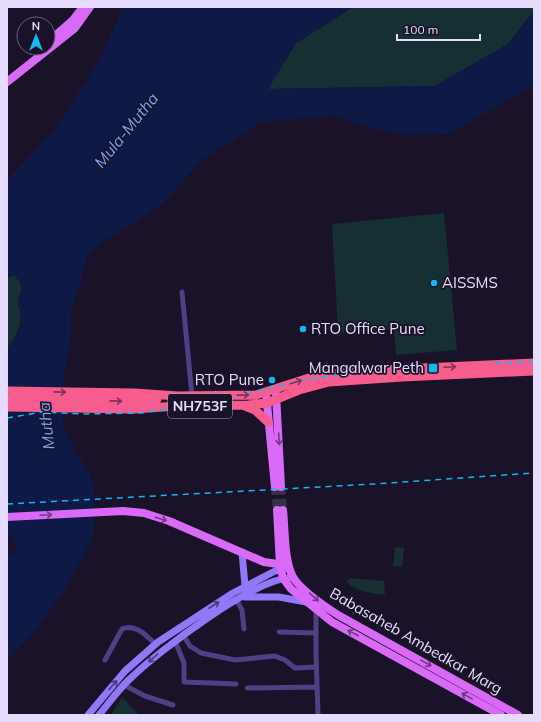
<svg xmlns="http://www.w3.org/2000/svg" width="541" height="722" font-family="Mulish,sans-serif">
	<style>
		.green { fill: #152f33 }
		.water { fill: #0e1946 }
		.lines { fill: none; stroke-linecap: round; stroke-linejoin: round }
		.primary-tunnel { stroke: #383049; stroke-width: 8; stroke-dasharray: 8 4; stroke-linecap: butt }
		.street { stroke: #4d4085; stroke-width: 5 }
		.secondary { stroke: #9078f8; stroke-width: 7 }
		.primary { stroke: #d969f7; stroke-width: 8 }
		.highway { stroke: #f65d8e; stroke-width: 9 }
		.rail { stroke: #12b8f2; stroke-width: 1.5; stroke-dasharray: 6 5; stroke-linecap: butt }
		.oneway { stroke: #7d3456 }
		.oneway2 { stroke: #703986 }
		.oneway3 { stroke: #493b7c }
		.poi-dot { fill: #12b8f2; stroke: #1a1229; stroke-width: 1.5 }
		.labels { text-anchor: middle; stroke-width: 3.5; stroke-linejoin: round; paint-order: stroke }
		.shield { fill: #1a1229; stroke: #a89fbd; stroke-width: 1 }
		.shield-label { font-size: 14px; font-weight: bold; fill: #e5dcfd }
		.poi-label { font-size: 15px; fill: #e5dcfd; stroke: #1a1229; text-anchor: start }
		.street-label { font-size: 15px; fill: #e5dcfd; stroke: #1a1229 }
		.water-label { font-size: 16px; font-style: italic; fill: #6fa3f7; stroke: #1a1229 }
	</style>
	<rect width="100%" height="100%" fill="#1a1229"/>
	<path class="green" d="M 353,7 L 534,7 L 534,11 L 508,44 L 435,86 L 267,89 L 296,43 Z
		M 444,213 L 457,350 L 396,355 L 394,330 L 338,332 L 332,224 Z
		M 14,275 C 26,287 21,288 18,302 C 18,305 20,308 20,311 C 22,325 16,338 7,348 L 7,278 Z
		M 395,547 L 404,548 L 402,567 L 393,566 Z
		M 350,578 L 384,581 L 385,595 C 371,593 355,592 346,581 Z
		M 122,697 L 139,715 L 111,715 Z"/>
	<path class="water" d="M 123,7 L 353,7 L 296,43 L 268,89 L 435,86 L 508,44 L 534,11 L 534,86 L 448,134 L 403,135 L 356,124 L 336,116 L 262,122 L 202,160 L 163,203 L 128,227 L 100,243 L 87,259 L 71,312 L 71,336 L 63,384 L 63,424 L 75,450 L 90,472 L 95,493 L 94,535 L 65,591 L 31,636 L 7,661 L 7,553 L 10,555 L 17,547 L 7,531 L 7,348 C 16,338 22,326 20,311 C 20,309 18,305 18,303 C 21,288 26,287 14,275 L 7,278 L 7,180 L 53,131 L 100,59 Z"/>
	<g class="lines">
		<path class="primary-tunnel" d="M 275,487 L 277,510
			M 281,487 L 283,510"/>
		<path class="street" d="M 182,292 L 192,396
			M 237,601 L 242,610 L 244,629
			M 316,611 L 316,654 L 318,715
			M 279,632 L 316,633
			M 183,635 L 190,646 L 201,653 L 235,660 L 275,656 L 285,660 L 295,668 L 316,667
			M 175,641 L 184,663 L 184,682 L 236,684
			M 105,660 L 122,629 C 135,623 147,636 155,644
			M 124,685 L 145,696 L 173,705
			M 247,688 L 317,687"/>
		<path class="secondary" d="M 242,552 L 245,586
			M 245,597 L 279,597 L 306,602
			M 88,715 L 125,671 L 158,642 L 233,593 L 275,571 L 286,568
			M 99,715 C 110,702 120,687 133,676 C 160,650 253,580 289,578"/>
		<path class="primary" d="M 48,42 L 73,20 L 83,7
			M 7,82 L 75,28 L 90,7
			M 266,393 L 275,487
			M 276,394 L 281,487
			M 277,510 L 280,565 L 283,578 L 291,589 L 332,622 L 501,715
			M 283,510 C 285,528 284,561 293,577 C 301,591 324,606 338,615 L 518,715
			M 7,517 L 123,511 L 144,513 L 169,521 L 264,562 L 284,565"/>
		<path class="highway" d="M 7,391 L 134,393 L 178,396 L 256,395 L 309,378 L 328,374 L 401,369 L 534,363
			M 7,399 L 134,401 L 157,399
			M 245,406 L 255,410 L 268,422
			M 7,407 L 134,409 L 177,406 L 248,405 L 267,403 L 299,390 L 329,382 L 402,377 L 534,371"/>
		<path class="rail" d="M 495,363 L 534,362
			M 7,418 L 42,412 L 82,414 L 141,413 L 203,404 L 303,380 L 330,376 L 371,373
			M 7,504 L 374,484 L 534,473"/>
	</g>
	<defs><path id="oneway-shaft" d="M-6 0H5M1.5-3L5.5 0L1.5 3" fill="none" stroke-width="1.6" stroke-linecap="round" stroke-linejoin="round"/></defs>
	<g class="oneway">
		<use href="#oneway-shaft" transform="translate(450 367) rotate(-3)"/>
		<use href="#oneway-shaft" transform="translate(296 382) rotate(-18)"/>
		<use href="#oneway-shaft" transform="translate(60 392) rotate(1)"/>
		<use href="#oneway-shaft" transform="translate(243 395) rotate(-1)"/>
		<use href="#oneway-shaft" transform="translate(116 401) rotate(1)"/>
	</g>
	<g class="oneway2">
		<use href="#oneway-shaft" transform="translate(279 439) rotate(87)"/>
		<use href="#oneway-shaft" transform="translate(46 515) rotate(-3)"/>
		<use href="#oneway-shaft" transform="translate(161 519) rotate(17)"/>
		<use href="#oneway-shaft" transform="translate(314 597) rotate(41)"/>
		<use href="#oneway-shaft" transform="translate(353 633) rotate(-152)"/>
		<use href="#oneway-shaft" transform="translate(426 663) rotate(29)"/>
		<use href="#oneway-shaft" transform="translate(467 696) rotate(-151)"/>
	</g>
	<g class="oneway3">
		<use href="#oneway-shaft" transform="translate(214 605) rotate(-33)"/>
		<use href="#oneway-shaft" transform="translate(153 658) rotate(139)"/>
		<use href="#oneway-shaft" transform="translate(113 685) rotate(-49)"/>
	</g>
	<g class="poi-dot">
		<circle cx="434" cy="283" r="4"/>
		<circle cx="303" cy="329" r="4"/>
		<rect x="428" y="363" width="10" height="10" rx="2"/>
		<circle cx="272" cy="380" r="4"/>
	</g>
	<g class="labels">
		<rect class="shield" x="168" y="394" width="64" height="24" rx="3"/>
		<g class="shield-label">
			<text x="200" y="411">NH753F</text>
		</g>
		<g class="poi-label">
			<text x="442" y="288">AISSMS</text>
			<text x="311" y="334">RTO Office Pune</text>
			<text x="424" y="373" text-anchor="end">Mangalwar Peth</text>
			<text x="264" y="385" text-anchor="end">RTO Pune</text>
		</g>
		<g class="street-label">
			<text transform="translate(416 641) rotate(30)" y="5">Babasaheb Ambedkar Marg</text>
		</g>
		<g class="water-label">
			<text transform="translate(126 130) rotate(-51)" y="6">Mula-Mutha</text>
			<text transform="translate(46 426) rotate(-96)" y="6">Mutha</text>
		</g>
	</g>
	<rect width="541" height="722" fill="none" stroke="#e5dcfd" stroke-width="16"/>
	<g transform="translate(36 36)"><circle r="19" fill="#1a1229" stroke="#6b637e"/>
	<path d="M0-3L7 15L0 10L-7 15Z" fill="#12b8f2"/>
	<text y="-6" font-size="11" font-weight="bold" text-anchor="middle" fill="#e5dcfd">N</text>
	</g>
	<path d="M397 34v6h83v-6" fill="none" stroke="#e5dcfd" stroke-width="2"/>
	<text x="403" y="34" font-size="12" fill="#e5dcfd" stroke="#1a1229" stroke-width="3" paint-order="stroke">100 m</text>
</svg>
